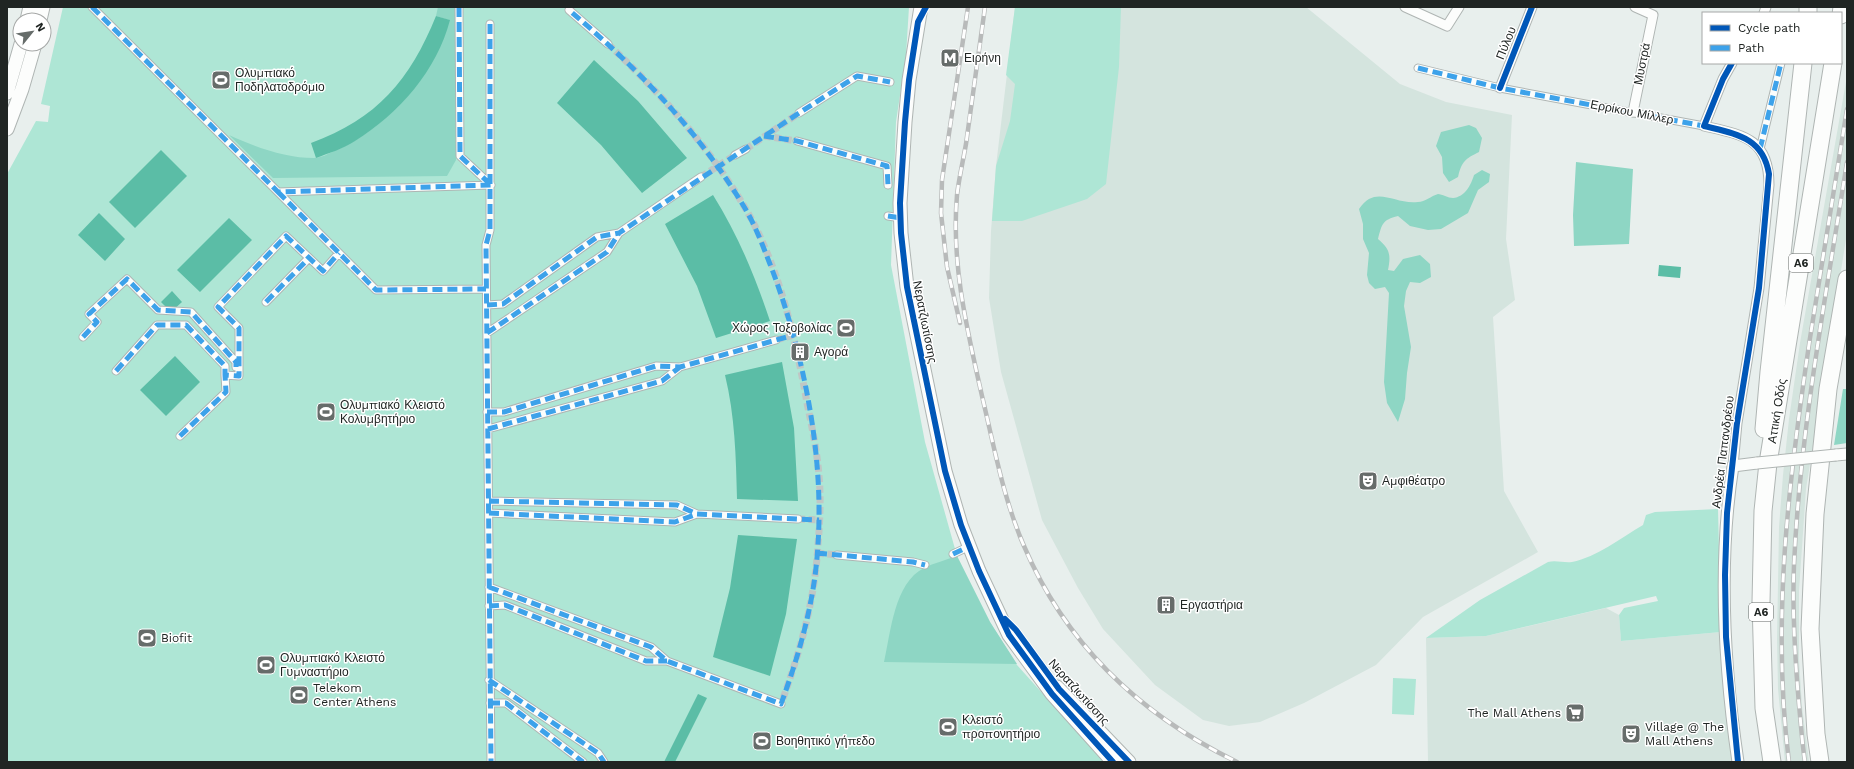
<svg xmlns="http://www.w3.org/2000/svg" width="1854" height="769" font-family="'Work Sans',sans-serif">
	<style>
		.built { fill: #d4e4de }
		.green { fill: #aee6d5 }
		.forest { fill: #8ed6c4 }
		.water { fill: #5bbda6 }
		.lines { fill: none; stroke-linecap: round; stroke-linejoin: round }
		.pedestrian-tunnel { stroke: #c0c7c5; stroke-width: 7; stroke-dasharray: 7 3.5; stroke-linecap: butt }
		.pedestrian-casing { stroke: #afb5b3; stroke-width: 9 }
		.minor-casing { stroke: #afb5b3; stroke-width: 11 }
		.tertiary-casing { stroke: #afb5b3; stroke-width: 13 }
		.secondary-casing { stroke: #afb5b3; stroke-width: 15 }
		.motorway-casing { stroke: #afb5b3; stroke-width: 19 }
		.pedestrian { stroke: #fcfdfc; stroke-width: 7 }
		.minor { stroke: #fcfdfc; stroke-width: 9 }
		.tertiary { stroke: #fcfdfc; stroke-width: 11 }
		.secondary { stroke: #fcfdfc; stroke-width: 13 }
		.motorway { stroke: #fcfdfc; stroke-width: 17 }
		.rail-casing { stroke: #b8baba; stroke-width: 4.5 }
		.rail { stroke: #fff; stroke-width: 3; stroke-dasharray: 9; stroke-linecap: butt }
		.tertiary-bridge-casing { stroke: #afb5b3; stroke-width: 13; stroke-linecap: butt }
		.tertiary-bridge { stroke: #fcfdfc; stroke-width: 11 }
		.quiet { stroke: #3da2ea; stroke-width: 5; stroke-dasharray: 10 5; stroke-linecap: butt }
		.cycleway-casing { stroke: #fff; stroke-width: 8 }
		.cycleway { stroke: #0057b8; stroke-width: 6 }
		.labels { text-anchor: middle; stroke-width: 3; stroke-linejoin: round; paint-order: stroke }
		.shield { fill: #fff; stroke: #636665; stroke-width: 1 }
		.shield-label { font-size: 11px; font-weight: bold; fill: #202523 }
		.street-label { font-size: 12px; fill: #202523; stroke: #fff }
		.poi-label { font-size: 12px; fill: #202523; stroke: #fff; text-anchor: start }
	</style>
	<rect width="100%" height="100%" fill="#e8efed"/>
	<path class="built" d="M 1015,7 L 1306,7 L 1400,84 L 1446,102 L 1512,115 L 1506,239 L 1515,300 L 1493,317 L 1504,491 L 1538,552 L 1423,617 L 1376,665 L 1304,703 L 1260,722 L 1229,726 L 1203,720 L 1155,685 L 1103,629 L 1078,588 L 1042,520 L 1001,372 L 989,298 L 991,231 L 996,166 Z
		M 1847,76 L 1847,233 L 1806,489 L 1799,591 L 1799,659 L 1802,706 L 1809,762 L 1785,762 L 1778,689 L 1777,639 L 1779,527 L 1783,475 L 1789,419 L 1800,343 Z
		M 1606,608 L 1619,615 L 1621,641 L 1721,632 L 1735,762 L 1428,762 L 1426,638 L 1486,636 Z"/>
	<path class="green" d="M 63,7 L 909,7 L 906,55 L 896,122 L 891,265 L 925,442 L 957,556 L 990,622 L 1017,665 L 1104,762 L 7,762 L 7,174 L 36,121 L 48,122 L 50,106 L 41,104 Z
		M 1015,7 L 1121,7 L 1119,67 L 1106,184 L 1087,199 L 1022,221 L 992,221 L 996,166 L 1010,121 L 1015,84 L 1006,75 Z
		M 1718,509 L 1721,632 L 1621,641 L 1619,615 L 1624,608 L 1658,601 L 1656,596 L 1486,636 L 1426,638 L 1480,600 L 1548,562 C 1556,560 1564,563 1572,562 C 1597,557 1621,538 1643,525 L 1646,515 L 1655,512 Z
		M 1393,678 L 1416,679 L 1414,715 L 1392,714 Z"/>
	<path class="forest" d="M 438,7 L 455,7 L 456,160 L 447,176 L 273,178 L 229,135 C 255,147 286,158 314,158 C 321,158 328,154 334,151 C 386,130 436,74 449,20 L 436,16 Z
		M 1469,125 L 1476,128 L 1482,138 L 1479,152 C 1465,159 1462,161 1458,177 L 1449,182 L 1443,173 L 1442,157 L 1436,146 L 1441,132 Z
		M 1576,162 L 1633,169 L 1629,244 L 1574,246 L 1573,215 Z
		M 1482,170 L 1490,174 L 1489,182 L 1478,190 L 1468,213 L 1441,229 L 1428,230 L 1410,226 L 1398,216 C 1382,220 1382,224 1378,239 C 1390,249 1391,255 1388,270 L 1394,271 L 1403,259 L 1420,255 L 1430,264 L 1431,277 L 1420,283 L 1410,282 L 1406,291 L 1404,306 L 1411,347 L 1407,373 L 1405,399 L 1398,422 L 1387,403 L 1384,382 L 1389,293 L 1385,287 L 1375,289 L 1369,283 L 1367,275 L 1369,253 L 1363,239 L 1363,224 L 1359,209 C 1376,184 1394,205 1418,202 C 1425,202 1431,196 1438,194 C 1442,194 1448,198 1453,198 C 1465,197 1471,185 1474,175 Z
		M 1843,389 L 1847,389 L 1847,443 L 1834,445 Z
		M 957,556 L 990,622 L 1017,664 L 884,662 C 891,632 894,583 924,568 C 934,563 946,560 957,556 Z"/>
	<path class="water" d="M 436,16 L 450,20 C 437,70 399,114 355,141 C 343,149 329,153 316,158 L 311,143 C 377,119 410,80 436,16 Z
		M 594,60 L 638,101 L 687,158 L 642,193 L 601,145 L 557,103 Z
		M 161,150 L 187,176 L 135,228 L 109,202 Z
		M 713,195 C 738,235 755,276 770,321 L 716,338 L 697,286 L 665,224 Z
		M 99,213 L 125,239 L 105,261 L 78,235 Z
		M 229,218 L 252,240 L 200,292 L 177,270 Z
		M 1659,265 L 1681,267 L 1680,278 L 1658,276 Z
		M 172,291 L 182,302 L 171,312 L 161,302 Z
		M 175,356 L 200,382 L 166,416 L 140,390 Z
		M 782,362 L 794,428 L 798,501 L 737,499 C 736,457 735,416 725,375 Z
		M 738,535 L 797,539 L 786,614 L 770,676 L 713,657 L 730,588 Z
		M 698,694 L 707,698 L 675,762 L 664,762 Z"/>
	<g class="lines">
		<path class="pedestrian-tunnel" d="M 608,44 C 659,92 708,145 744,206 C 779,265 795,336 807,403 C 812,427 817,451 819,475 C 821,498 820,522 818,544 C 815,600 800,652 781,704
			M 764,136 L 797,141
			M 746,149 L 799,113
			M 701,177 L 735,155
			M 776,340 L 794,335
			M 798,519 L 819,520
			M 817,553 L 837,555"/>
		<defs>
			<path id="pedestrian" d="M 92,7 L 278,192 L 491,185
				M 459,7 L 460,156 L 491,185
				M 569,10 L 608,44
				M 490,24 L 490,230 L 486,245 L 491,762
				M 1418,68 L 1500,88 L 1704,126
				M 799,113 L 857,76 L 890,82
				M 797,141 L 887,166 L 888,185
				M 1760,149 L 1781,63
				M 735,155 L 746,149
				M 278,192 L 376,290 L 486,289
				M 888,216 L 901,218
				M 266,302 L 309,258
				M 487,305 L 503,304 L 597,237 L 619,233 L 701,177
				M 487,333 L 607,252 L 619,233
				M 83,337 L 97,322 L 89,314 L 127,279 L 158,310 L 191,312 L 236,362 L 236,367
				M 116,371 L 157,325 L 186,325 L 225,366 L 225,375 L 239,376 L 239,328 L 218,307 L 286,236 L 323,271 L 339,253
				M 487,412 L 504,412 L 656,366 L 680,367 L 776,340
				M 488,429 L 662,381 L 680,367
				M 180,436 L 226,392 L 225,375
				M 489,501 L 677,505 L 697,514 L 798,519
				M 489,513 L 675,522 L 697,514
				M 953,554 L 970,546
				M 837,555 L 913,562 L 925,565
				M 489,587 L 651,647 L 667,661 L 781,704
				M 489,606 L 505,605 L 646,661 L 667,661
				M 489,680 L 598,753 L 604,762
				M 490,703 L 506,703 L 583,762"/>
			<path id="minor" d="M 1405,7 L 1447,26 L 1459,7
				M 1764,13 L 1766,7
				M 1732,63 L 1723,79 L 1704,126 C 1743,135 1769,138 1769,185 L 1759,288 L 1737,423 L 1733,466
				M 1500,88 L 1532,7
				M 1633,112 L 1653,15 L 1635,7"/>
			<path id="tertiary" d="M 1836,455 L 1847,454
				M 1738,762 C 1724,666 1718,561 1733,466 L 1757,463"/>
			<path id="secondary" d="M 921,7 L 909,80 L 905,122 L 900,203 L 901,233 L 907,287 L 945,471 L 961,525 L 979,571 L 1009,635 L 1052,694 L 1113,762
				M 27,20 L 30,7
				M 40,20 L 43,7
				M 7,93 L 21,44
				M 7,129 L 22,89 L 35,44
				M 1057,687 L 1129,762"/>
			<path id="motorway" d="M 1808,13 L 1808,7
				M 1841,15 L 1842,7
				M 1764,429 L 1769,372 L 1803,63
				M 1772,762 L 1764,708 L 1761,602 L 1763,511 L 1768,463 L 1833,63
				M 1820,762 L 1816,734 L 1810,629 L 1815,514 L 1828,389 L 1847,279"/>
		</defs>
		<use href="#pedestrian" class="pedestrian-casing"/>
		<use href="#minor" class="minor-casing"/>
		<use href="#tertiary" class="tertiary-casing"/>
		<use href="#secondary" class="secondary-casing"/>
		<use href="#motorway" class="motorway-casing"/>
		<use href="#pedestrian" class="pedestrian"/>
		<use href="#minor" class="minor"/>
		<use href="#tertiary" class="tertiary"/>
		<use href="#secondary" class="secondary"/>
		<use href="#motorway" class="motorway"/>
		<defs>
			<path id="rail" d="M 985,7 C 979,53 972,98 966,144 C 963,161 959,178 957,195 C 951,264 967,329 982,396 C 994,446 1003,498 1024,546 C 1066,645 1141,715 1237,762
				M 960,323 L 947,267 L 941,213 L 942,180 L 968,7
				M 1789,762 C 1771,620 1789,478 1810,338 C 1822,262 1835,185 1847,109
				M 1805,762 C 1802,743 1801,724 1799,705 C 1795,658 1792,612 1794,565 C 1800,430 1826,296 1847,162"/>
		</defs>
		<use href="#rail" class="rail-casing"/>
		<use href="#rail" class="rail"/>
		<defs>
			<path id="tertiary-bridge" d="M 1757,463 L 1836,455"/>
		</defs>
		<use href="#tertiary-bridge" class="tertiary-bridge-casing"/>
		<use href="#tertiary-bridge" class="tertiary-bridge"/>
		<path class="quiet" d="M 92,7 L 278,192 L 491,185
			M 459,7 L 460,156 L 491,185
			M 490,24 L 490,230 L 486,245 L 491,762
			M 1418,68 L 1500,88 L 1704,126
			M 764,136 L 797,141 L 887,166 L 888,185
			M 1760,149 L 1781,63
			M 278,192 L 376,290 L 486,289
			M 888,216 L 901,218
			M 266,302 L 309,258
			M 487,305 L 503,304 L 597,237 L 619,233 L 799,113 L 857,76 L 890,82
			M 487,333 L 607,252 L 619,233
			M 83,337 L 97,322 L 89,314 L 127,279 L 158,310 L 191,312 L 236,362 L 236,367
			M 116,371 L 157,325 L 186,325 L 225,366 L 225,375 L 239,376 L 239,328 L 218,307 L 286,236 L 323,271 L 339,253
			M 487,412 L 504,412 L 656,366 L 680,367 L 794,335
			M 488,429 L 662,381 L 680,367
			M 180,436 L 226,392 L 225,375
			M 489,501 L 677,505 L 697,514 L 819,520
			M 489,513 L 675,522 L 697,514
			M 817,553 L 913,562 L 925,565
			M 953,554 L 970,546
			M 489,587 L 651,647 L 667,661 L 781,704 C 800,652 815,600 818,544 C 824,456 804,355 773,272 C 764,249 756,226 743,205 C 697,129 636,67 569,10
			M 489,606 L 505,605 L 646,661 L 667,661
			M 489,680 L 598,753 L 604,762
			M 490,703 L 506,703 L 583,762"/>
		<defs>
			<path id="cycleway" d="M 926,7 L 918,22 L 909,80 L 905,122 L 900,203 L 901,233 L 907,287 L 945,471 L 961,525 L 979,571 L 1009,635 L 1052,694 L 1113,762
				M 1732,63 L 1723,79 L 1704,126 C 1736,134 1763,137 1769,174 L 1759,288 L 1737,423 L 1727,513 L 1725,575 L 1726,637 L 1738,762
				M 1500,88 L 1532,7
				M 1005,619 L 1016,630 L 1059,689 L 1129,762"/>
		</defs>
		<use href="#cycleway" class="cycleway-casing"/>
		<use href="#cycleway" class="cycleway"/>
	</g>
	<defs>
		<symbol id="metro-square" viewBox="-11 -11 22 22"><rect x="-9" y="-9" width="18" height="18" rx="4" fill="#666c6a" stroke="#fff"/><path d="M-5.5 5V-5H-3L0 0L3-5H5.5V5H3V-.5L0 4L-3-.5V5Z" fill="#fff"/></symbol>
		<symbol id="stadium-square" viewBox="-11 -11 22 22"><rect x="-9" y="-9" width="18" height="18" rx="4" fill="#666c6a" stroke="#fff"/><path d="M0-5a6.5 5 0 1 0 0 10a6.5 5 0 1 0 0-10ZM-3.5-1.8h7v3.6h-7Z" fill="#fff"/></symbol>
		<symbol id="building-square" viewBox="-11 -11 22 22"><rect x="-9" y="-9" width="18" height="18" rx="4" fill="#666c6a" stroke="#fff"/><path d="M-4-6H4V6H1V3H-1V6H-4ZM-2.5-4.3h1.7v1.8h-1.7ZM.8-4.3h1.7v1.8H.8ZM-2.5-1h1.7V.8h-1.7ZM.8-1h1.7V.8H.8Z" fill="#fff"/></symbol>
		<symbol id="theatre-square" viewBox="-11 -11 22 22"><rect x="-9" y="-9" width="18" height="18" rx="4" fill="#666c6a" stroke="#fff"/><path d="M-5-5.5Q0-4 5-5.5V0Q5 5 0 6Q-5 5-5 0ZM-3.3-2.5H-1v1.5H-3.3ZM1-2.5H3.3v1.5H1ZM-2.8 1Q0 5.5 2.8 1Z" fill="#fff"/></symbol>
		<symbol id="supermarket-square" viewBox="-11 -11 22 22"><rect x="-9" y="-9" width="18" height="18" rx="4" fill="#666c6a" stroke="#fff"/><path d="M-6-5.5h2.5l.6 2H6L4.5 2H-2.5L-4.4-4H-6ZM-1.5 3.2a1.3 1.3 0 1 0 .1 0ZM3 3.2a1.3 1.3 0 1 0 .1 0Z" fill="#fff"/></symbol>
	</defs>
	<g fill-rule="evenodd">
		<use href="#metro-square" x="939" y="47" width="22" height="22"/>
		<use href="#stadium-square" x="210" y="69" width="22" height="22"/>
		<use href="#stadium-square" x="835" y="317" width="22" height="22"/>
		<use href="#building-square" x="789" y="341" width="22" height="22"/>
		<use href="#stadium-square" x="315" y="401" width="22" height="22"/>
		<use href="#theatre-square" x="1357" y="470" width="22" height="22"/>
		<use href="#building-square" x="1155" y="594" width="22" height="22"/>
		<use href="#stadium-square" x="136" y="627" width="22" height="22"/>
		<use href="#stadium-square" x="255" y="654" width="22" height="22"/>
		<use href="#stadium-square" x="288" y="684" width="22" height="22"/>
		<use href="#supermarket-square" x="1564" y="702" width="22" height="22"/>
		<use href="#stadium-square" x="937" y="716" width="22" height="22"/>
		<use href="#theatre-square" x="1620" y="723" width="22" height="22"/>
		<use href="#stadium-square" x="751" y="730" width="22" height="22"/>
	</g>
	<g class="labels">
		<g class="shield">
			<rect x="1789" y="254" width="24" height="18" rx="3"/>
			<rect x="1749" y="603" width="24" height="18" rx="3"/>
		</g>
		<g class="shield-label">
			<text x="1801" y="267">Α6</text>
			<text x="1761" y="616">Α6</text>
		</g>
		<g class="street-label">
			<text transform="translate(1506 43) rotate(-68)" y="4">Πύλου</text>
			<text transform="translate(1642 64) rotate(-79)" y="4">Μυστρά</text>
			<text transform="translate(1632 112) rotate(11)" y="4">Ερρίκου Μίλλερ</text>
			<text transform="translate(925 322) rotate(79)" y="4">Νερατζιωτίσσης</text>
			<text transform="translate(1777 411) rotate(-81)" y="4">Αττική Οδός</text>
			<text transform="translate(1723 452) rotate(-83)" y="4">Ανδρέα Παπανδρέου</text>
			<text transform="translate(1079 692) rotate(48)" y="4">Νερατζιωτίσσης</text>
		</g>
		<g class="poi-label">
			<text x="964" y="62">Ειρήνη</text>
			<text x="235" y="77">Ολυμπιακό<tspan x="235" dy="14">Ποδηλατοδρόμιο</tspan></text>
			<text x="832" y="332" text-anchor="end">Χώρος Τοξοβολίας</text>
			<text x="814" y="356">Αγορά</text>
			<text x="340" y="409">Ολυμπιακό Κλειστό<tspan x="340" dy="14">Κολυμβητήριο</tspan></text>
			<text x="1382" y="485">Αμφιθέατρο</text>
			<text x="1180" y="609">Εργαστήρια</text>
			<text x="161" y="642">Biofit</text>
			<text x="280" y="662">Ολυμπιακό Κλειστό<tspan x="280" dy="14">Γυμναστήριο</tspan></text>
			<text x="313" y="692">Telekom<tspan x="313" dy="14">Center Athens</tspan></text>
			<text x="1561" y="717" text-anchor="end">The Mall Athens</text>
			<text x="962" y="724">Κλειστό<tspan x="962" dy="14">προπονητήριο</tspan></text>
			<text x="1645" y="731">Village @ The<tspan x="1645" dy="14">Mall Athens</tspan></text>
			<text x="776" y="745">Βοηθητικό γήπεδο</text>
		</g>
	</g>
	<rect width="1854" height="769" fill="none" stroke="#202523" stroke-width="16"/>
	<rect x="1702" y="12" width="140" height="52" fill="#ffffff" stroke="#a6a8a7"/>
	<rect x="1710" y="25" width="20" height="6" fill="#0057b8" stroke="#a6a8a7"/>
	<text x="1738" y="32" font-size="12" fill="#202523">Cycle path</text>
	<rect x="1710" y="45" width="20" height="6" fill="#3da2ea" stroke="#a6a8a7"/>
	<text x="1738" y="52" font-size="12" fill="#202523">Path</text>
	<g transform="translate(32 32) rotate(60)"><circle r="19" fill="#ffffff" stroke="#a6a8a7"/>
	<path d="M0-3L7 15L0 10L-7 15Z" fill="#666c6a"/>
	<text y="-6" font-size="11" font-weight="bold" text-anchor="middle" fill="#202523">N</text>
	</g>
</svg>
